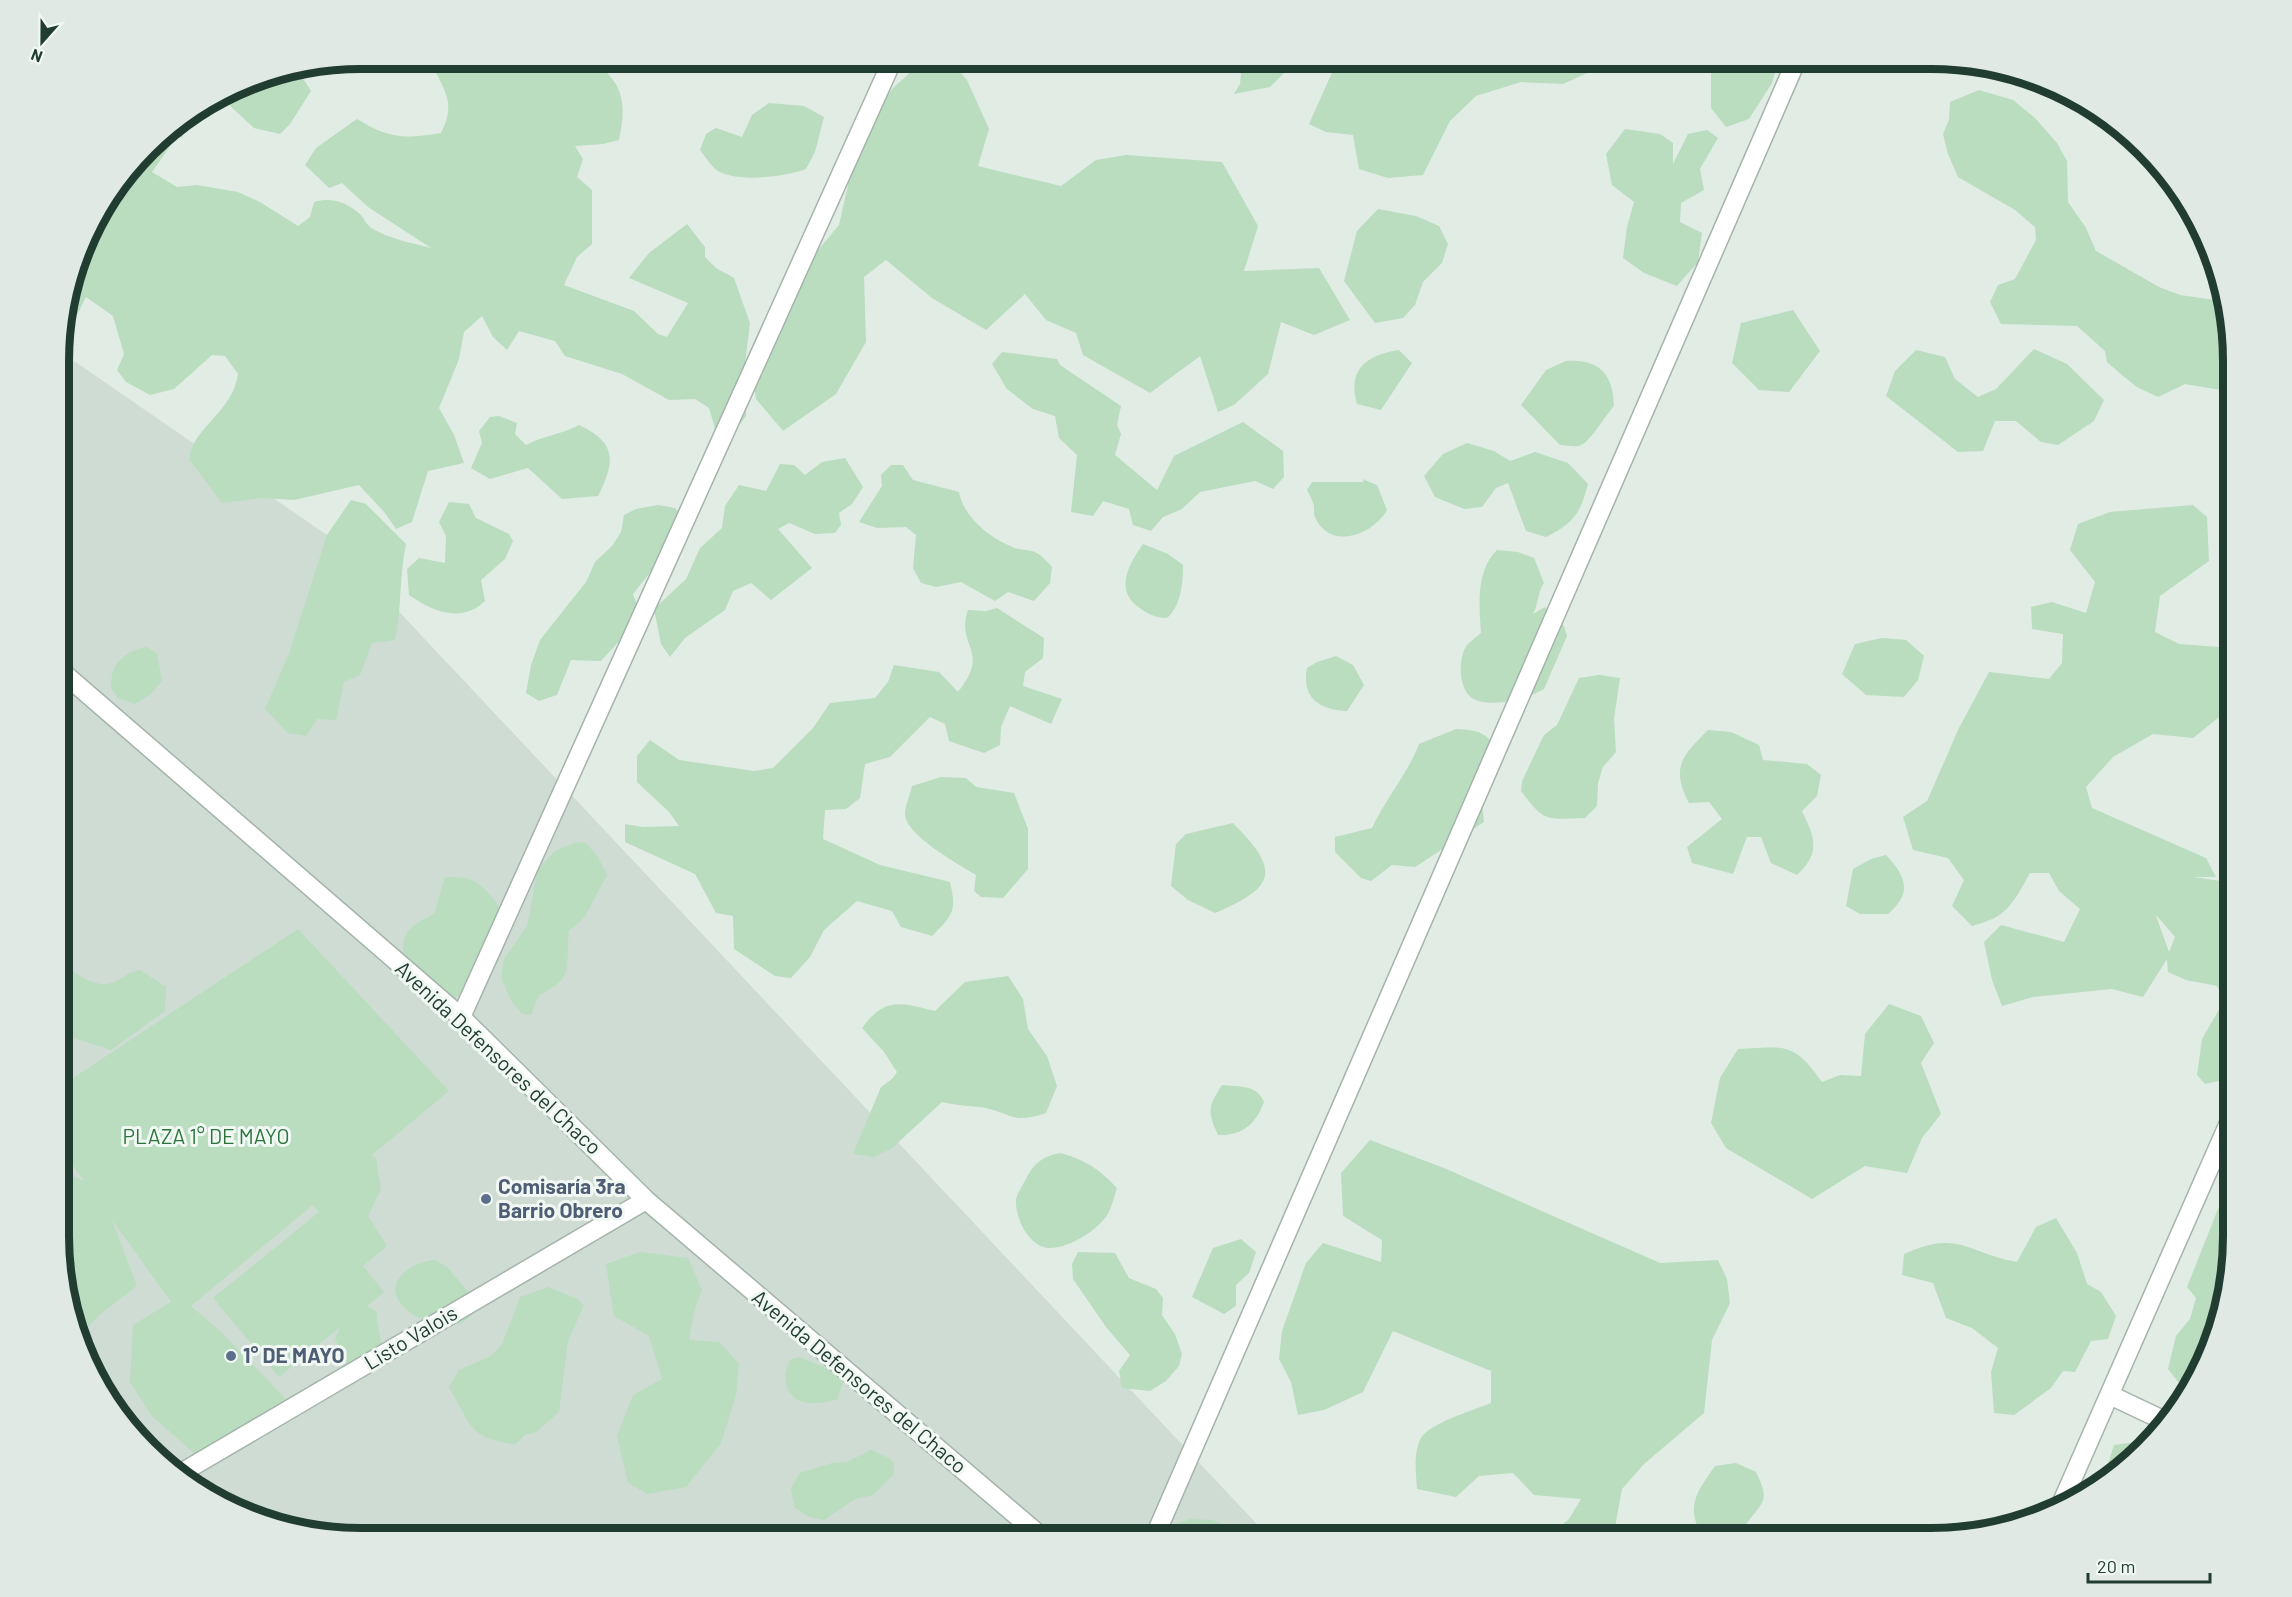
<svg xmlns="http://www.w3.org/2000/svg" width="2292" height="1597" font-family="Barlow,sans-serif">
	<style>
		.built { fill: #cfdcd4 }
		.green { fill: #b9ddbe; fill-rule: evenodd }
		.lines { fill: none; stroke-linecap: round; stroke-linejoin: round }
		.minor-casing { stroke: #a4b4ab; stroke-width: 21 }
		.minor { stroke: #fff; stroke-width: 18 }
		.service-dot { fill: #5c6f8a; stroke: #f1f8f4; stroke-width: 2 }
		.labels { text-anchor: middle; stroke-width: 6; stroke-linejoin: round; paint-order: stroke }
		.street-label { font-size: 21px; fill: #213d31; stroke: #f1f8f4 }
		.park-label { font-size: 21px; fill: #2b743c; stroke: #f1f8f4 }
		.service-label { font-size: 21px; font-weight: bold; fill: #4e5e75; stroke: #f1f8f4; text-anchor: start }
		.rim { fill: none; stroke: #213d31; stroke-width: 8 }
	</style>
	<rect width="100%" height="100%" fill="#e1ece5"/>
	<path class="built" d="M 61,352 L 327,535 L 1270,1538 L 341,1538 L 263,1522 L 177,1476 L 99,1388 L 61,1275 Z"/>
	<path class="green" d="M 441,59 L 599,59 C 602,69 609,74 615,83 C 626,100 623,121 619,140 L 603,144 L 575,146 L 583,159 L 577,177 L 592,190 L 592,244 L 577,257 L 564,285 L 634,311 L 658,334 L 667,337 L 688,303 L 629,278 L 649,253 L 687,224 L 705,247 L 705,257 L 716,268 L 734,278 L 750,323 L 745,364 L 746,416 L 740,424 L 716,432 L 709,408 L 695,399 L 669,400 L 622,374 L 565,356 L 555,341 L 519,331 L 507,350 L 493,337 L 482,316 L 464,332 L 459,359 L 439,408 L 454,435 L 464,463 L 428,471 L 412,522 L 396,529 L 385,513 L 359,485 L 294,500 L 261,498 L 222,503 L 189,459 C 193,427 233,412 238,374 L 225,356 L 212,355 L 174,389 L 150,395 L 126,382 L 117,370 L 124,354 L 113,316 L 86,297 L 77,315 L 63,316 L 90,227 L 161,134 L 184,120 L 183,137 L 164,140 L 171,145 L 152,172 L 177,187 L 197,185 L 238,192 L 260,202 L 298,226 L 310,217 L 314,202 C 333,197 346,202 361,215 C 365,220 367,226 373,229 C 390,239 412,243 431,248 L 368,207 L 342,183 L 329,188 L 305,165 L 316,148 L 357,119 C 390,139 403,139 441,133 C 454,107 448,95 435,71 Z
		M 925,59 L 949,59 L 967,80 L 989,129 L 978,166 L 1061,186 L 1096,160 L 1126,155 L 1222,162 L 1258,226 L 1244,271 L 1319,268 L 1350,320 L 1314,335 L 1281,322 L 1268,374 L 1234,405 L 1218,412 L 1200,356 L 1150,393 L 1083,355 L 1076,333 L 1046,320 L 1025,294 L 986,330 L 932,298 L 886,260 L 864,277 L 866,342 L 836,394 L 783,431 L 756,399 L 752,372 L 793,280 L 839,225 L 860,132 L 893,88 Z
		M 1225,59 L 1298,59 L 1270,87 L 1234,94 L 1240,84 L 1242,64 Z
		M 1332,59 L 1572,59 L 1587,73 L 1563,84 L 1521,82 L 1476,96 L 1450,121 L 1423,175 L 1388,178 L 1359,169 L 1353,135 L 1326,132 L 1309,124 L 1335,66 Z
		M 1711,59 L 1779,59 L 1772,83 L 1749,119 L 1726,127 L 1711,108 Z
		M 298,71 L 311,91 L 290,124 L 280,134 L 254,128 L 229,105 L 216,100 L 245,81 Z
		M 1979,90 L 2013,100 L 2035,118 L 2057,143 L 2067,161 L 2068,202 L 2086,228 L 2096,251 L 2159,287 L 2180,295 L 2222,301 L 2233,341 L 2233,392 L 2185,384 L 2158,397 L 2137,387 L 2122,375 L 2107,362 L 2105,351 L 2077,326 L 2001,324 L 1990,302 L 1998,285 L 2015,279 L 2036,240 L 2035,227 L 2015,210 L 1958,177 L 1948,154 L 1943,134 L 1949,120 L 1950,102 Z
		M 769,103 L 804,106 L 824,117 L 815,152 L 806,169 C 784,177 732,184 714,168 C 709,163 704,155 700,150 L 706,134 L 716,128 L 742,137 L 752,115 Z
		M 1625,129 L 1660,134 L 1673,143 L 1673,164 L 1688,134 L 1707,130 L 1718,138 L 1700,169 L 1704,190 L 1681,203 L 1680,222 L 1702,233 L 1698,262 L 1677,286 L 1644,273 L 1623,258 L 1627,227 L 1634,202 L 1612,185 L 1606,154 Z
		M 1378,209 L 1416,216 L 1439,226 L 1448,244 L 1442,263 L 1423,282 L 1415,305 L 1403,318 L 1375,323 L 1344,281 L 1357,231 Z
		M 1793,310 L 1820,351 L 1789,392 L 1759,390 L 1732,363 L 1741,323 Z
		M 2034,349 L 2067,364 L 2104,400 L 2094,421 L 2058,445 L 2041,442 L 2016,421 L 1995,421 L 1983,451 L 1958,452 L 1886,396 L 1895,371 L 1916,350 L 1945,357 L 1955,379 L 1978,397 L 1996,389 Z
		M 1399,350 L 1412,363 L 1381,410 L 1357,404 C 1347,369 1367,355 1399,350 Z
		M 1002,352 L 1057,359 L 1060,365 L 1121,406 L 1117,425 L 1121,434 L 1115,455 L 1157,490 L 1174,456 L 1243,422 L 1283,451 L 1284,477 L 1273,489 L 1255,481 L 1200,492 L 1182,509 L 1163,517 L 1151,531 L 1133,525 L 1129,509 L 1103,501 L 1093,516 L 1071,512 L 1077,455 L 1059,438 L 1055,416 L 1033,409 L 1007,389 L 992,364 Z
		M 1566,361 C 1600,359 1613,374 1614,406 C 1605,416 1589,444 1579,446 C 1574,447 1566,445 1560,445 L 1521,405 L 1546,370 Z
		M 499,416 L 517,423 L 515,434 L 526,445 C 544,435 561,435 579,425 C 616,442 616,461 598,496 L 562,499 L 528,468 L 490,479 L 471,468 L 482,443 L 479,431 L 490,417 Z
		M 1467,443 L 1494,451 L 1510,461 L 1535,452 L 1568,463 L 1588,484 C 1580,514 1574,523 1546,537 L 1526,531 L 1508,483 L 1496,488 L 1482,507 L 1464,509 L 1435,497 L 1424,476 L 1443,454 Z
		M 845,458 L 863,487 L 852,504 L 839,513 L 841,525 L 835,533 L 815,534 L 789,523 L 778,529 L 812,568 L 771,600 L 751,583 L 733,591 L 725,610 L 685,638 L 670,657 L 661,644 L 654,609 L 686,579 L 700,548 L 722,528 L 725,506 L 739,485 L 766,491 L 780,464 L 794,465 L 805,475 L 822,462 Z
		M 891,465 L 903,465 L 913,480 L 959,492 C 963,515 986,535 1008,545 C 1030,556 1031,542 1052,567 L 1050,583 L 1034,601 L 1008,592 L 995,601 L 961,582 L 936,587 L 921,583 L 913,568 L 916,535 L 906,527 L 877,528 L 859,522 L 882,486 L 881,475 Z
		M 1362,479 L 1377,485 L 1387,510 C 1374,534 1330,552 1315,517 C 1313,513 1315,507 1313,503 C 1312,499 1309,494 1307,490 L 1312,482 L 1364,482 Z
		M 351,500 L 366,504 L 406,544 C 399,576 402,608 395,640 L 372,643 L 360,675 L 344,682 L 336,720 L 317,719 L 306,736 L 288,733 L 265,709 L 288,656 L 327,535 Z
		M 449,502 L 469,504 L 476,518 L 509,534 L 513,541 L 505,559 L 481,580 L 485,601 C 461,624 432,611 409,595 L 407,569 L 419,558 L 445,563 L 446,536 L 439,522 Z
		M 658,505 L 675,508 L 685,520 L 656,565 L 633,594 L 641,617 L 601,661 L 571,660 L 557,695 L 539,701 L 526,693 L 531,665 L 540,640 L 586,582 L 595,562 L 612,546 L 621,532 L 624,515 L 636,509 Z
		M 2193,505 L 2207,517 L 2209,561 L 2160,596 L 2155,632 L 2179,644 L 2219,647 L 2233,658 L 2233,706 L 2193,738 L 2153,734 L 2113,757 L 2086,787 L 2092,808 L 2206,858 L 2216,877 L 2193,877 L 2221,881 L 2233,872 L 2233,1078 L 2205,1084 L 2197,1075 L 2202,1039 L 2224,1001 L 2217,986 L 2186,980 L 2168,972 L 2167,959 L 2143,997 L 2112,989 L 2033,997 L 2002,1006 L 1992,980 L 1984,942 L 2001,925 L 2064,942 L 2080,909 L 2059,891 L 2049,873 L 2030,873 C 2013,903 2008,917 1972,926 L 1952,906 L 1964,880 L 1948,858 L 1913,850 L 1903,817 L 1927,801 L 1959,728 L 1989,672 L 2049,679 L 2062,663 L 2063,634 L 2032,629 L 2031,607 L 2052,602 L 2086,613 L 2095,582 L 2070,550 L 2078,524 L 2110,512 ZM 2157,916 L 2175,937 L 2169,952 L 2156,916 Z
		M 1143,544 L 1168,554 L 1183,565 C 1183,584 1181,606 1167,618 C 1156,618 1147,614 1137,606 C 1115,588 1129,564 1143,544 Z
		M 1497,550 L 1518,552 L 1534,558 L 1544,583 C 1537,593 1539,603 1533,614 L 1545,607 L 1564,626 L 1567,636 L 1544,689 C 1527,699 1489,709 1472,698 C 1458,689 1458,657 1467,645 C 1471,641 1476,637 1481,633 C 1479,604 1476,571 1497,550 Z
		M 997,608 L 1044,638 L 1043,658 L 1025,672 L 1023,686 L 1062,699 L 1051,724 L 1010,706 L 1001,727 L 1000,745 L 984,753 L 949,741 L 945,724 L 930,717 L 890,757 L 865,764 L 860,798 L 846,809 L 825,810 L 823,839 L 880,865 L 950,882 C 957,911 953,915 932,936 L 901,927 L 892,911 L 857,901 L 824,930 L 810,957 L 791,978 L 775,976 L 734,949 L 733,916 L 716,913 L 695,874 L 625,842 L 625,824 L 643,827 L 679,826 L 669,812 L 637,782 L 637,756 L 650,740 L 679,760 L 754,771 L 773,768 L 813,728 L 830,703 L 875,698 L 888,682 L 894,665 L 939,672 L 958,692 C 992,649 955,648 968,610 L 986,611 Z
		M 1882,638 L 1906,640 L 1924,656 L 1918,680 L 1904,697 L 1866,695 L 1842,674 L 1855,644 Z
		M 147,647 L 157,653 L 162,681 L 150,695 L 134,704 L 118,698 L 111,689 C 110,665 123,651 147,647 Z
		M 1336,656 L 1353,665 L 1364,685 L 1347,711 C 1320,710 1301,698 1307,668 L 1317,662 Z
		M 1599,675 L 1620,678 L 1614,719 L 1616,752 L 1603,767 L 1598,783 L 1597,806 L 1585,818 C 1546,819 1545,823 1521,791 L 1522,781 L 1544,735 L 1557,725 L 1579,678 Z
		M 1456,729 C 1484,730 1488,735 1504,758 L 1480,788 L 1484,822 L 1415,867 L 1392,865 L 1371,881 L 1361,878 L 1335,852 L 1335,837 L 1372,828 C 1386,798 1407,775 1419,744 Z
		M 1708,730 L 1731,732 L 1759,745 L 1763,760 L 1807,764 L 1821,775 L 1817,796 L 1802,811 C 1815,838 1821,852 1797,875 L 1771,863 L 1761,837 L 1747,837 L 1733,874 L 1692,863 L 1687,847 L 1722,819 L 1709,802 L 1689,803 C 1670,767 1683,755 1708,730 Z
		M 941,777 L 966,778 L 976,787 L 1014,793 L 1028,829 L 1028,869 L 1003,898 L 981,897 L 974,891 L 976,875 C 960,865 905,835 905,814 C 905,806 910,795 912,786 Z
		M 1233,823 C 1281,871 1276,887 1215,913 L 1188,900 L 1171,886 L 1176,844 L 1186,834 Z
		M 576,842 L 586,843 L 598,857 L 607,875 L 584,918 L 569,931 C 565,967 576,978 539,995 L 531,1015 L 522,1014 L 510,999 L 501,977 L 504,959 L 527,926 L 538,869 L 555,851 Z
		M 1886,855 C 1906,876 1913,893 1888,914 L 1860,914 L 1846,906 L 1853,869 L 1871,859 Z
		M 445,877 C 477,876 482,884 501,909 L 481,958 L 471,969 L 468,986 L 456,998 L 438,987 L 403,955 C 402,929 413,925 434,914 Z
		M 298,929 L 449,1091 L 372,1155 L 376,1158 L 381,1189 L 368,1216 L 387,1246 L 363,1266 L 384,1292 L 367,1306 L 377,1312 C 375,1324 382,1336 382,1349 L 367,1364 L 347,1363 L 335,1339 L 340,1327 L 279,1377 L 213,1298 L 319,1212 L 313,1205 L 191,1306 L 220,1331 L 286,1399 L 196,1455 L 151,1415 L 130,1382 L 133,1325 L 171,1302 L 112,1220 L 137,1286 L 98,1316 L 81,1335 L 61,1275 L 61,1171 L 84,1181 L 61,1148 L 61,1086 Z
		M 61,963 C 76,973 95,990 114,982 C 123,978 129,972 140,970 L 166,987 L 165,1011 L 111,1050 L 61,1034 Z
		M 1008,976 L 1023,999 L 1028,1029 L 1047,1056 L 1057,1086 L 1046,1113 C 1011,1125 1011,1112 980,1107 C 967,1106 955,1105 942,1102 L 891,1149 L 873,1157 L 853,1154 L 881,1087 L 892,1079 L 897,1072 L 884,1052 L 862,1028 C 885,996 901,1003 935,1011 L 965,982 Z
		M 1889,1004 L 1921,1016 L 1934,1043 L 1921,1063 L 1941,1114 L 1922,1138 L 1907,1173 L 1865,1166 L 1812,1199 L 1726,1148 L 1711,1123 L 1720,1078 L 1738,1049 C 1785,1047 1793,1041 1822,1082 L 1840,1075 L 1861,1076 L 1865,1034 Z
		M 1222,1085 C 1238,1087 1257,1084 1264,1102 C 1256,1124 1242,1136 1218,1135 C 1207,1111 1208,1107 1222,1085 Z
		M 1370,1140 L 1444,1168 L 1660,1263 L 1718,1260 L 1727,1279 L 1730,1303 L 1712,1340 L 1704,1413 L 1644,1464 L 1622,1489 L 1613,1538 L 1546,1538 L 1569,1519 L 1581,1499 L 1534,1495 L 1513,1473 L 1479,1476 L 1456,1497 L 1417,1489 C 1416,1473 1413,1453 1421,1438 C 1430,1423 1474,1410 1491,1403 L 1491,1371 L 1393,1331 L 1363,1392 L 1324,1410 L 1298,1415 L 1291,1382 L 1279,1359 L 1282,1331 L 1306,1263 L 1323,1243 L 1381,1262 L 1382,1240 L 1343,1216 L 1341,1173 Z
		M 1060,1153 C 1086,1160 1099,1169 1117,1188 C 1114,1197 1111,1211 1105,1218 C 1094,1232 1069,1248 1050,1248 C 1029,1248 1015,1218 1016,1200 C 1017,1193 1023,1185 1026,1179 C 1034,1163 1042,1157 1060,1153 Z
		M 2233,1191 L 2233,1256 L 2217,1334 L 2186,1392 L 2168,1369 L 2176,1336 L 2190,1319 L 2196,1298 L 2187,1287 L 2218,1209 Z
		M 2056,1218 L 2077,1253 L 2087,1284 L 2101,1292 L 2116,1316 L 2108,1339 L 2091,1341 L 2075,1372 L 2063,1371 L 2051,1388 L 2014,1415 L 1994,1413 L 1991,1372 L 1998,1348 L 1972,1328 L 1946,1318 L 1933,1283 L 1902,1275 L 1904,1254 C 1959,1229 1967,1253 2017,1262 L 2036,1227 Z
		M 1241,1239 L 1256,1252 L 1249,1273 L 1236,1285 L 1236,1306 L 1224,1314 L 1192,1297 L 1213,1248 Z
		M 640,1252 L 688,1258 L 702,1290 L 694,1312 L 689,1340 L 719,1342 L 739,1364 L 736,1395 L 721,1443 L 686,1487 L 647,1494 L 628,1483 L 617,1436 L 633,1395 L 662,1379 L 649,1336 L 614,1316 L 606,1264 Z
		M 1078,1252 L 1115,1253 L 1129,1278 L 1156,1289 L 1163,1298 L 1162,1315 L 1175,1334 L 1182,1354 L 1179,1366 L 1166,1381 L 1150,1391 L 1122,1388 L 1119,1371 L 1130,1355 L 1106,1327 L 1073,1279 L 1072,1264 Z
		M 435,1260 L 447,1267 L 475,1300 L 471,1316 L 460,1324 C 442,1322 422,1323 407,1310 C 379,1286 407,1262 435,1260 Z
		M 548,1287 L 577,1299 L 584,1305 L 568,1341 L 559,1412 L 536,1432 L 525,1435 L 515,1444 C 468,1439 471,1424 449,1387 L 459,1370 L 491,1356 L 502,1344 L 520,1297 Z
		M 800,1357 L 840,1374 L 843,1382 L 837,1400 C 829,1401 817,1404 808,1403 C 785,1400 780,1376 791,1359 Z
		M 2152,1440 L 2130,1464 L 2102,1483 L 2114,1445 Z
		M 871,1450 L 889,1458 L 894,1464 L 893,1475 L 873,1495 L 855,1499 L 824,1520 L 809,1517 L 794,1507 L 791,1489 L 800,1473 L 832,1463 L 847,1462 Z
		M 1736,1463 L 1756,1472 C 1770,1501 1764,1501 1746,1524 L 1761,1528 L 1755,1538 L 1687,1538 L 1698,1527 C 1686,1503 1702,1485 1715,1466 Z
		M 1191,1519 L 1213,1520 L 1229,1528 L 1244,1531 L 1249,1538 L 1169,1538 L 1175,1524 Z"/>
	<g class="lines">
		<defs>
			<path id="minor" d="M 61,671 L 461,1017 L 646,1200 L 1043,1538
				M 461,1017 L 893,59
				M 2110,1395 L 2169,1423
				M 176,1476 L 646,1200
				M 2059,1509 L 2233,1114
				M 1154,1538 L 1797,59"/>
		</defs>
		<use href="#minor" class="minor-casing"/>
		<use href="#minor" class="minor"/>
	</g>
	<g class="service-dot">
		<circle cx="486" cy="1199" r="6"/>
		<circle cx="231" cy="1356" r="6"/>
	</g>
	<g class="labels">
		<g class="street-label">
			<text transform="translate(498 1058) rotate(43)" y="7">Avenida Defensores del Chaco</text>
			<text transform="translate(411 1338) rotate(-31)" y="7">Listo Valois</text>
			<text transform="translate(859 1382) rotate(40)" y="7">Avenida Defensores del Chaco</text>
		</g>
		<g class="park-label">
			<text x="206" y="1144">PLAZA 1° DE MAYO</text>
		</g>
		<g class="service-label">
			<text x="498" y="1194">Comisaría 3ra<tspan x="498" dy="24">Barrio Obrero</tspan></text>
			<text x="243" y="1363">1° DE MAYO</text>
		</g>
	</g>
	<path d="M0 0H2292V1597H0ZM361 69H1931A292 292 0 0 1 2223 361V1236A292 292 0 0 1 1931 1528H361A292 292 0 0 1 69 1236V361A292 292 0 0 1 361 69Z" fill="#e0e9e4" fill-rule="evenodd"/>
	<path class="rim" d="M361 69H1931A292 292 0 0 1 2223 361V1236A292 292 0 0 1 1931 1528H361A292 292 0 0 1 69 1236V361A292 292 0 0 1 361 69Z"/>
	<g transform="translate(42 42) rotate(201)" stroke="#f1f8f4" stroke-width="4.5" paint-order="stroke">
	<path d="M0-4.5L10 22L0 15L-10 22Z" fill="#213d31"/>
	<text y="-9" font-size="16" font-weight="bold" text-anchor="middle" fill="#213d31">N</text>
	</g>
	<path d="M2088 1573v9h122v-9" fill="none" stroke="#213d31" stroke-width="3"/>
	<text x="2097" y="1573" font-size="18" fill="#213d31" stroke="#f1f8f4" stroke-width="4.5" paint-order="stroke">20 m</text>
</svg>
